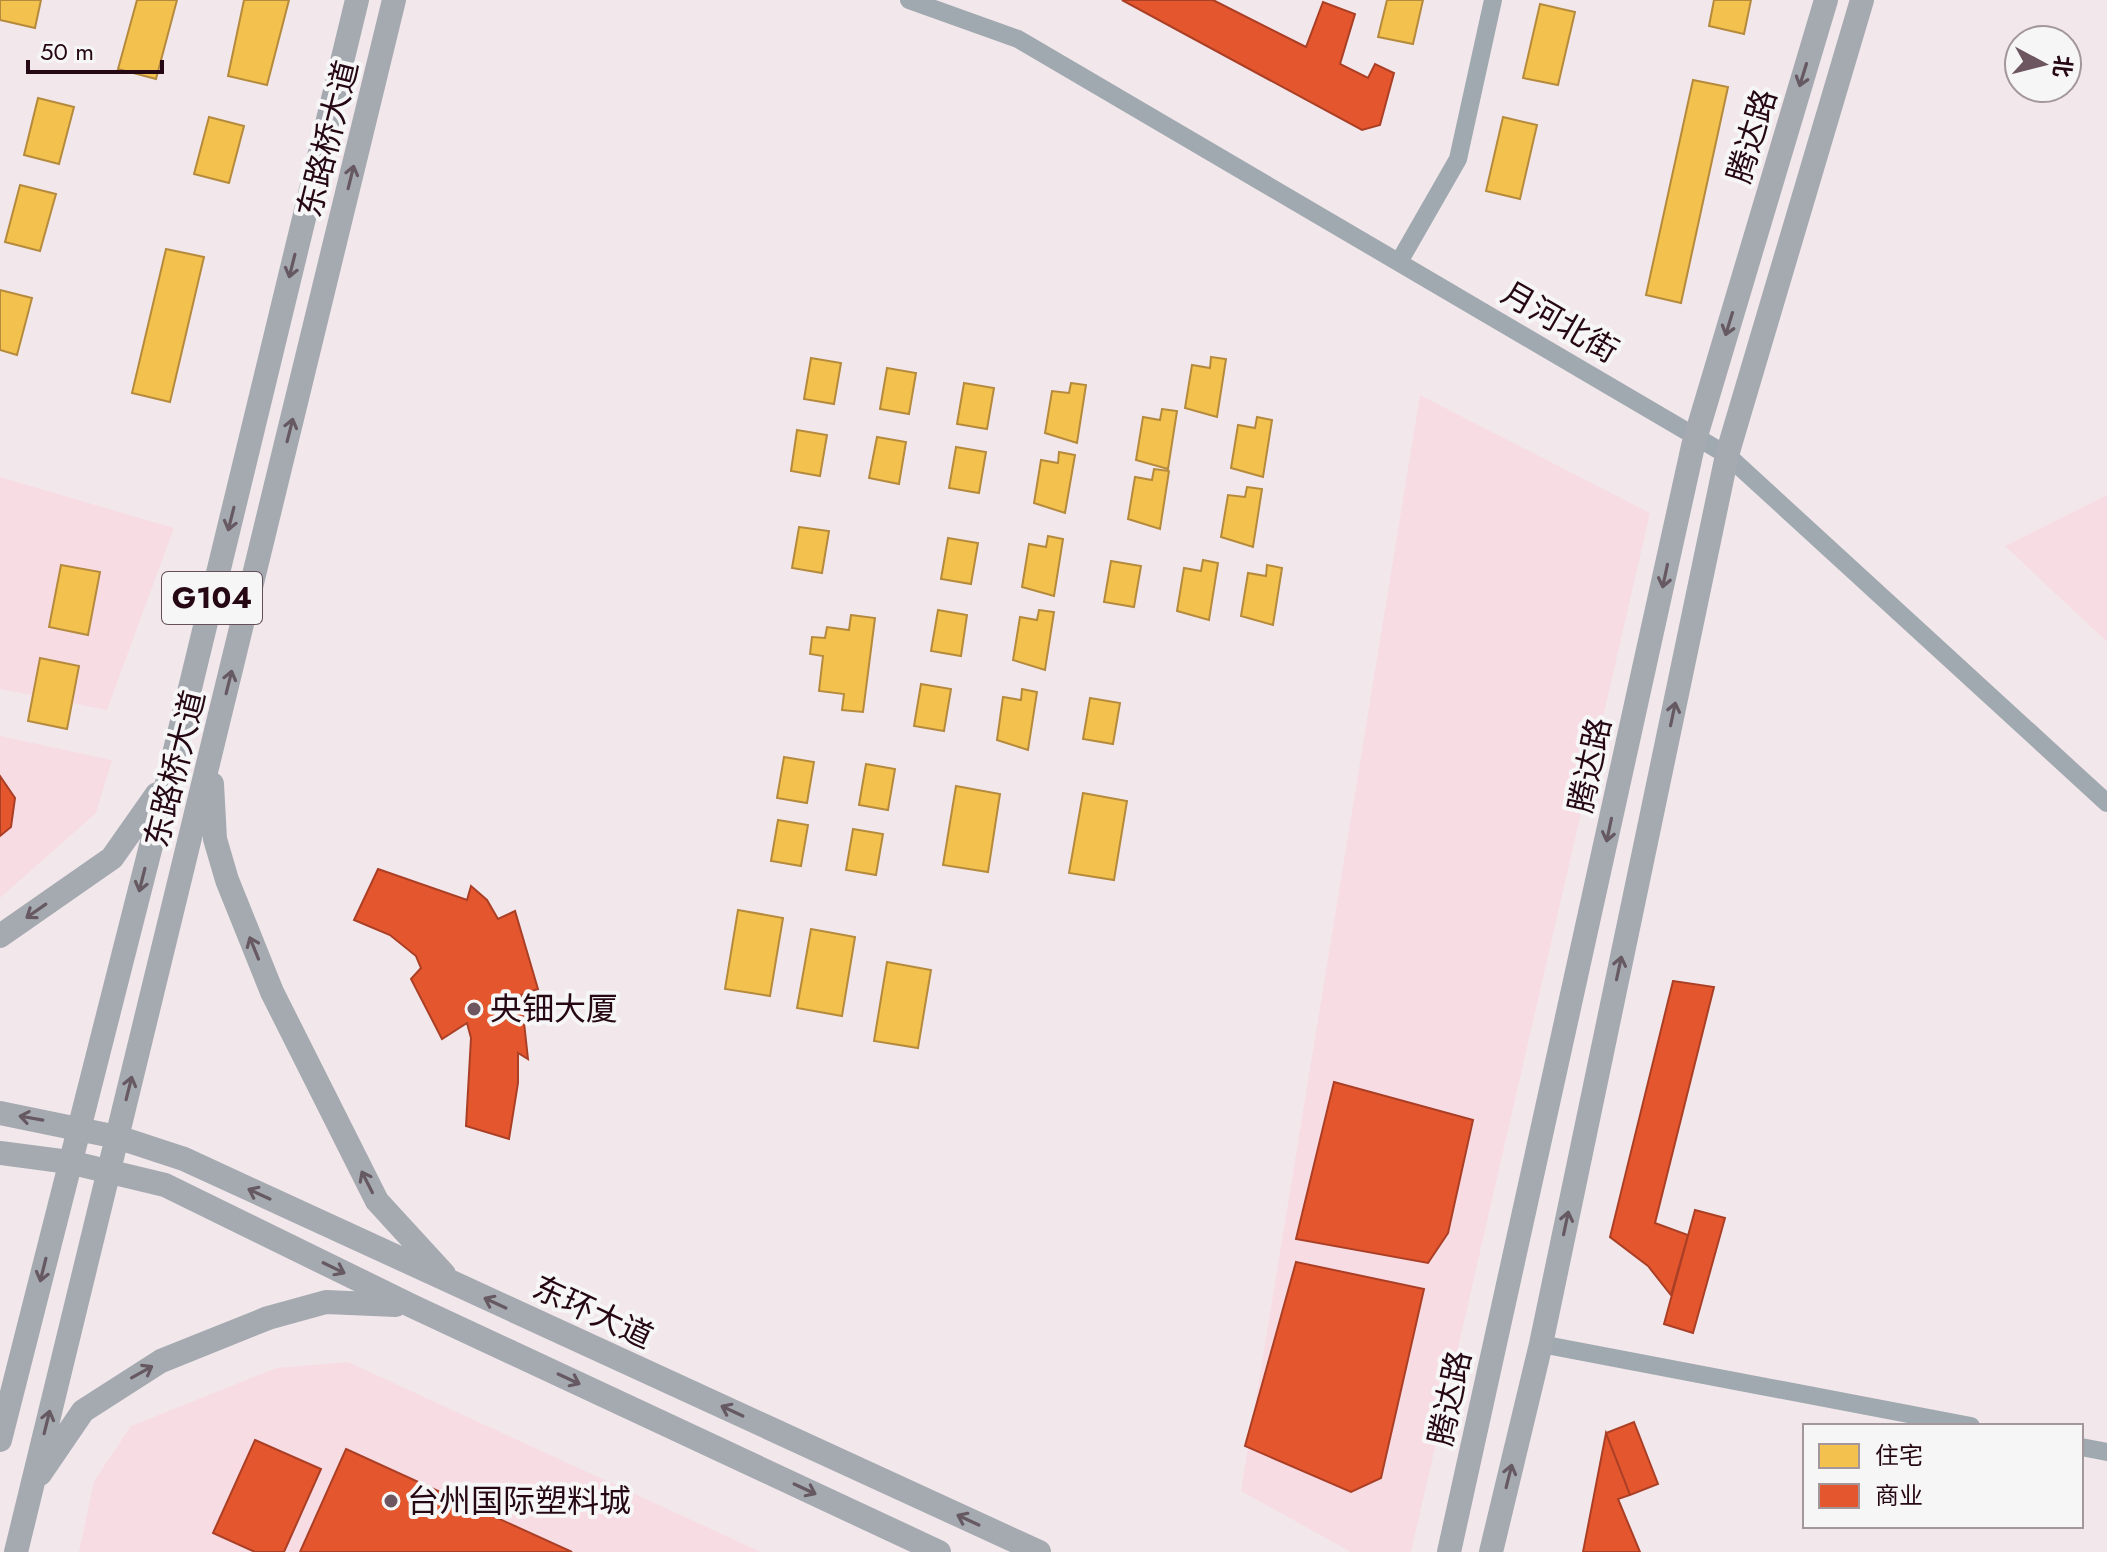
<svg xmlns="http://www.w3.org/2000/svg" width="2107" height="1552" font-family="Jost,'Noto Sans SC',sans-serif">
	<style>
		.built { fill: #f7dce4 }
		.homes { fill: #f2c14e; stroke: #b58a3d; stroke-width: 2 }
		.shops { fill: #e4572e; stroke: #ab3f26; stroke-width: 2 }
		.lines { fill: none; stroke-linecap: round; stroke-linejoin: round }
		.minor { stroke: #a1a9b0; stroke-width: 18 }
		.major { stroke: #a5aab1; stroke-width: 24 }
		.oneway { stroke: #665962 }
		.poi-dot { fill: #6d565f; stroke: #f6f6f6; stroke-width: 3 }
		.labels { text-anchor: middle; stroke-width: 8; stroke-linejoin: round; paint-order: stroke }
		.shield { fill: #f6f6f6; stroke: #644f58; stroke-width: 2 }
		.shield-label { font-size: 30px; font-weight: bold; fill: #260814 }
		.street-label { font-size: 32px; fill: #260814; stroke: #f6f6f6 }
		.poi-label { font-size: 32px; fill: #260814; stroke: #f6f6f6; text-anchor: start }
	</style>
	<rect width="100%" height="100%" fill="#f2e8eb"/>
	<path class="built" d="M 1420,395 L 1650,513 L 1411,1552 L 1351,1552 L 1241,1491 Z
		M 0,477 L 174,528 L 107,710 L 0,689 Z
		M 2107,495 L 2107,642 L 2005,546 Z
		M 0,736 L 112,760 L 96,813 L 0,898 Z
		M 348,1362 L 761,1552 L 79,1552 L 94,1481 L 131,1426 L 276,1368 Z"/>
	<path class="homes" d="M 0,0 L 41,0 L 35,28 L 0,20 Z
		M 137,0 L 177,0 L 156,79 L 118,69 Z
		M 244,0 L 289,0 L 267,85 L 228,76 Z
		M 1387,0 L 1423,0 L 1413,44 L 1378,37 Z
		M 1714,0 L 1751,0 L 1744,34 L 1709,26 Z
		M 1540,4 L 1575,12 L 1558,85 L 1523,78 Z
		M 1693,80 L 1728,87 L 1681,303 L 1646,295 Z
		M 38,98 L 74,107 L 59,164 L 24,155 Z
		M 209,117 L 244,126 L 229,183 L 194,174 Z
		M 1503,117 L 1537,125 L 1520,199 L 1486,191 Z
		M 20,185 L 56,194 L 40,251 L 5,242 Z
		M 166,249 L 204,257 L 170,402 L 132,393 Z
		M 0,290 L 32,298 L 17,355 L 0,350 Z
		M 1211,357 L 1226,359 L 1217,417 L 1185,408 L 1192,365 L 1210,368 Z
		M 811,358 L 841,363 L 834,404 L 804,399 Z
		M 887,368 L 916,373 L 909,414 L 880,409 Z
		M 964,383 L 994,388 L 987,429 L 957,424 Z
		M 1071,383 L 1086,385 L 1077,443 L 1045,433 L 1052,391 L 1069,393 Z
		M 1162,409 L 1177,411 L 1168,469 L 1136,460 L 1143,417 L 1160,420 Z
		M 1257,417 L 1272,420 L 1263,477 L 1231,468 L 1238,425 L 1255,428 Z
		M 797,430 L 827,435 L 820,476 L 791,471 Z
		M 877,437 L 906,442 L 899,484 L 869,478 Z
		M 956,447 L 986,452 L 979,493 L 949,488 Z
		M 1059,452 L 1075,455 L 1065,513 L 1034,503 L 1041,460 L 1058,463 Z
		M 1154,469 L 1169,471 L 1160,529 L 1128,519 L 1135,477 L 1152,480 Z
		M 1247,487 L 1262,489 L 1253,547 L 1221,537 L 1228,495 L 1245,497 Z
		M 799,527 L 829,531 L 822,573 L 792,568 Z
		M 1048,536 L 1063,539 L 1054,596 L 1022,587 L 1029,544 L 1046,547 Z
		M 948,538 L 978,543 L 971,584 L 941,579 Z
		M 1203,560 L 1218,563 L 1209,620 L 1177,611 L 1184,568 L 1201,571 Z
		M 1111,561 L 1141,566 L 1134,607 L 1104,602 Z
		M 61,565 L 100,572 L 88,635 L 49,627 Z
		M 1267,565 L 1282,568 L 1273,625 L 1241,616 L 1248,573 L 1266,576 Z
		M 938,610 L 967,615 L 961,656 L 931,651 Z
		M 1039,610 L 1054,612 L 1045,670 L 1013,660 L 1020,617 L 1037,620 Z
		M 851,615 L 875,618 L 863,712 L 842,710 L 844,694 L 819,691 L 823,656 L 810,654 L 812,637 L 825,638 L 827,627 L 849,630 Z
		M 40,658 L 79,666 L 67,729 L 28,721 Z
		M 921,684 L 951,689 L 944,731 L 914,726 Z
		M 1022,689 L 1037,692 L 1028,750 L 997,740 L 1003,697 L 1021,700 Z
		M 1090,698 L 1120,703 L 1113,744 L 1083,739 Z
		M 784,757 L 814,762 L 807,803 L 777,798 Z
		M 866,764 L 895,769 L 888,810 L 859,805 Z
		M 956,786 L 1000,794 L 988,872 L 943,865 Z
		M 1083,793 L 1127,801 L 1114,880 L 1069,873 Z
		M 778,820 L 808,825 L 801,866 L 771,861 Z
		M 853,829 L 883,834 L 876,875 L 846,870 Z
		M 738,910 L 783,918 L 770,996 L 725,989 Z
		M 811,929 L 855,937 L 842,1016 L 797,1008 Z
		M 887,962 L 931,970 L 918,1048 L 874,1041 Z"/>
	<path class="shops" d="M 1122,0 L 1213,0 L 1306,47 L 1323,2 L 1355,14 L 1340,64 L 1368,78 L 1375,64 L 1394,73 L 1380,125 L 1362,130 Z
		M 0,776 L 15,798 L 11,827 L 0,836 Z
		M 378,869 L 467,900 L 471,886 L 487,900 L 498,919 L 515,911 L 538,989 L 521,995 L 528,1059 L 518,1053 L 518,1083 L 509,1139 L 466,1126 L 471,1038 L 467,1023 L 442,1039 L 411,979 L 421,968 L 416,956 L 390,935 L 354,920 Z
		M 1673,981 L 1714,987 L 1655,1223 L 1688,1235 L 1671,1295 L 1648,1266 L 1610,1237 Z
		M 1334,1082 L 1473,1120 L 1448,1233 L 1428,1263 L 1296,1239 Z
		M 1695,1210 L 1725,1218 L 1693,1333 L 1664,1324 Z
		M 1296,1262 L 1424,1289 L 1381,1478 L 1351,1492 L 1245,1446 Z
		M 1634,1422 L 1658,1484 L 1630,1495 L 1606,1433 Z
		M 1606,1433 L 1630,1495 L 1618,1499 L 1640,1552 L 1583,1552 Z
		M 255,1440 L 321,1469 L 284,1552 L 255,1552 L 213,1533 Z
		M 346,1449 L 572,1552 L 300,1552 Z"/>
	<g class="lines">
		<path class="minor" d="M 909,0 L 1018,39 L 1727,455 L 2107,803
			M 1399,262 L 1458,159 L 1493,0
			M 1541,1344 L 1971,1426
			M 2081,1447 L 2107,1452"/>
		<path class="major" d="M 212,784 L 215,839 L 227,880 L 272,992 L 377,1201 L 444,1274
			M 0,936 L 112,858 L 157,794
			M 0,1113 L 117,1137 L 184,1159 L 1039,1552
			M 0,1153 L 69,1162 L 165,1185 L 412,1306 L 939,1552
			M 0,1440 L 168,779 L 357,0
			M 40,1474 L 83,1411 L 161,1361 L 268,1318 L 326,1302 L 396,1305
			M 16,1552 L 394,0
			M 1449,1552 L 1693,446 L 1826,0
			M 1491,1552 L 1541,1344 L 1727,455 L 1862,0"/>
	</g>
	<defs><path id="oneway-shaft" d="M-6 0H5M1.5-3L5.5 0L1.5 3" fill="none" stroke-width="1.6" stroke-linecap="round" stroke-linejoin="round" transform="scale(2)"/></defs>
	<g class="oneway">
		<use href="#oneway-shaft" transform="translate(1803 75) rotate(107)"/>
		<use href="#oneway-shaft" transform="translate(351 177) rotate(-76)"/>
		<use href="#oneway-shaft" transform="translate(292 266) rotate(104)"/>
		<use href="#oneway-shaft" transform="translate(1729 324) rotate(107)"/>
		<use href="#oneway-shaft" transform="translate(290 430) rotate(-76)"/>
		<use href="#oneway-shaft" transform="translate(231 519) rotate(104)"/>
		<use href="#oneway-shaft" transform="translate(1665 576) rotate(102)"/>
		<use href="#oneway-shaft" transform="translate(229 682) rotate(-76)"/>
		<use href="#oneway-shaft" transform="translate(1673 714) rotate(-78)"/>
		<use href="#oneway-shaft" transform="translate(1609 830) rotate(102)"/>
		<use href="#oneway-shaft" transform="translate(142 880) rotate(104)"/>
		<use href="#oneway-shaft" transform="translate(36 911) rotate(145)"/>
		<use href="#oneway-shaft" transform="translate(254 948) rotate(-112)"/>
		<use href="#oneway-shaft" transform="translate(1619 968) rotate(-78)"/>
		<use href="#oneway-shaft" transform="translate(129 1088) rotate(-76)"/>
		<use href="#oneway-shaft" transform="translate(31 1118) rotate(-170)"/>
		<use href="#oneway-shaft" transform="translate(367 1182) rotate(-117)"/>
		<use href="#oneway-shaft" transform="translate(259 1194) rotate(-155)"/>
		<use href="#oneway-shaft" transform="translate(1566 1223) rotate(-78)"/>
		<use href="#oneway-shaft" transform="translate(334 1268) rotate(26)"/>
		<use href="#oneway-shaft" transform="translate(43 1270) rotate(104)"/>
		<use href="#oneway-shaft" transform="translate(495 1303) rotate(-155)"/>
		<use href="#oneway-shaft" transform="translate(142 1372) rotate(-29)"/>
		<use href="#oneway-shaft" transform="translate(569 1379) rotate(25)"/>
		<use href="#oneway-shaft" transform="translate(732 1411) rotate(-155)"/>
		<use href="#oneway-shaft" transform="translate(47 1422) rotate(-76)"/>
		<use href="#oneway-shaft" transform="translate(1509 1476) rotate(-76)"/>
		<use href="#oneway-shaft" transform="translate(805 1489) rotate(25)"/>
		<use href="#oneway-shaft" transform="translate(968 1520) rotate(-155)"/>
	</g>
	<g class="poi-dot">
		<circle cx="474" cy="1009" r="8"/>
		<circle cx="391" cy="1501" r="8"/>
	</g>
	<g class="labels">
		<rect class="shield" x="162" y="572" width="100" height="52" rx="6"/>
		<g class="shield-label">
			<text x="212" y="608">G104</text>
		</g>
		<g class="street-label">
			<text transform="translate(1752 136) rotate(-73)" y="11">腾达路</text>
			<text transform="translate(328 139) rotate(-76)" y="11">东路桥大道</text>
			<text transform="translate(1560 322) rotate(30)" y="11">月河北街</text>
			<text transform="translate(1590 765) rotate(-78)" y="11">腾达路</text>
			<text transform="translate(175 769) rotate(-76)" y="11">东路桥大道</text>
			<text transform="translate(593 1312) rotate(25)" y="11">东环大道</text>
			<text transform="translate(1450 1398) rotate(-78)" y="11">腾达路</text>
		</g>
		<g class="poi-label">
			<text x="490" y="1020">央钿大厦</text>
			<text x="407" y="1512">台州国际塑料城</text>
		</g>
	</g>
	<rect x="1803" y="1424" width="280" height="104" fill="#f6f6f6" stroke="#a3979c" stroke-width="2"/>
	<rect x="1819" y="1444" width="40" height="24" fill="#f2c14e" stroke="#a3979c" stroke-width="2"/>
	<text x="1875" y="1464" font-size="24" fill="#260814">住宅</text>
	<rect x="1819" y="1484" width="40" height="24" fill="#e4572e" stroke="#a3979c" stroke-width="2"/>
	<text x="1875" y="1504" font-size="24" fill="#260814">商业</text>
	<g transform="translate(2043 64) rotate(97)"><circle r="38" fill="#f6f6f6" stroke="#a3979c" stroke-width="2"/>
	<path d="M0-6L14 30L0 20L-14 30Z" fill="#6d565f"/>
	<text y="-12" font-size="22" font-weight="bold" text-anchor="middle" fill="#260814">北</text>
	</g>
	<path d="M28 60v12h134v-12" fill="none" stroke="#260814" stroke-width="4"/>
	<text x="40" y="60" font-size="24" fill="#260814" stroke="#f6f6f6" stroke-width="6" paint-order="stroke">50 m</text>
</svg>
